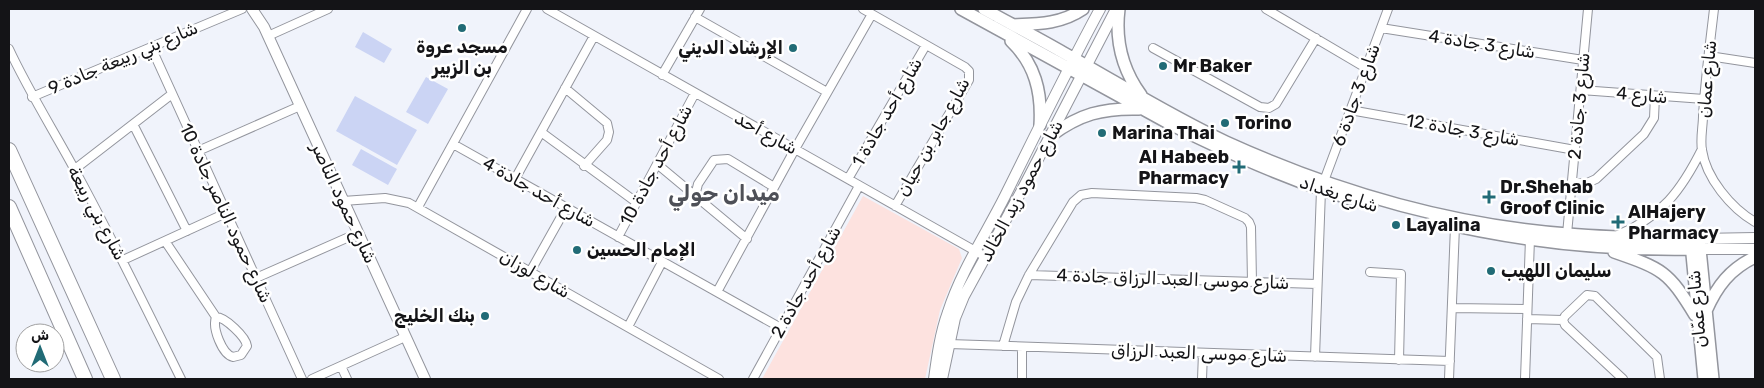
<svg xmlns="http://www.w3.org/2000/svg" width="1764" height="388" font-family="Rubik,Vazirmatn,sans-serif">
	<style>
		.education { fill: #fde2df }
		.green { fill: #cbd4f4 }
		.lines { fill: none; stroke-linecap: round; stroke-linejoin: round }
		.street-casing { stroke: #93959d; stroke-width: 10 }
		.secondary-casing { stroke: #93959d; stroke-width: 12 }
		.primary-casing { stroke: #93959d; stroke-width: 14 }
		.highway-casing { stroke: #93959d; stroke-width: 16 }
		.street { stroke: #fff; stroke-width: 8 }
		.secondary { stroke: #fff; stroke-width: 10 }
		.primary { stroke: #fff; stroke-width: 11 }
		.highway { stroke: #fff; stroke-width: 14 }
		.poi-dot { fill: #216b76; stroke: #fff; stroke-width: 2 }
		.labels { text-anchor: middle; stroke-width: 5; stroke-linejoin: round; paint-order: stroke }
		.street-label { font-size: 18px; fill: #141417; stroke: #fff }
		.poi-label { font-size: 18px; font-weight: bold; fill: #141417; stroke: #fff; text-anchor: start }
		.district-label { font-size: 22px; font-weight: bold; fill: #4e5057; stroke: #fff }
	</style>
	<rect width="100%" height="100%" fill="#f0f3fb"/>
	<path class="education" d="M 863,196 L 959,249 L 962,258 L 940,310 L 925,379 L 762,379 Z"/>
	<path class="green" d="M 363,32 L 392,49 L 384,63 L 355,47 Z
		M 426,77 L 448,89 L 428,124 L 406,112 Z
		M 355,96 L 417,130 L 397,165 L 336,131 Z
		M 361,149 L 397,169 L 388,185 L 352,165 Z"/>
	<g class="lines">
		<defs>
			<path id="street" d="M 547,9 L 986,257
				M 863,9 L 965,67 L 969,71 L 969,80 L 895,206
				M 1266,9 L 1366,68
				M 1714,9 C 1710,44 1705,80 1703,116 C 1703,126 1700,139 1702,150 C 1706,178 1731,208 1755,222
				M 695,17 L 827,92
				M 1381,28 L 1583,60
				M 268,36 L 328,9
				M 151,47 L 302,379
				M 1153,48 L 1260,107 L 1269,108 L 1276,104 L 1316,38
				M 9,49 C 29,92 54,131 76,172 C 113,240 147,310 181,379
				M 1709,56 L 1755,63
				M 662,75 L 700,9
				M 565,88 L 607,123 L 609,132 L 607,140 L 584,166
				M 1581,90 L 1704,99
				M 32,97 L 242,9
				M 1350,110 L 1575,150
				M 133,124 L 187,231
				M 541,132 L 636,202
				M 453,144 L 781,328
				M 198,151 L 300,106
				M 657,164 L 747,239
				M 75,169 L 172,94
				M 515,179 L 594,36
				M 848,179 L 926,45
				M 1324,181 L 1388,9
				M 1572,181 L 1585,184 L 1596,179 L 1644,134 L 1654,118 L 1655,96
				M 695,196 L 698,184 L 714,160 L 728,159 L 774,187
				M 343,201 L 385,198 L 409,203 L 719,379
				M 418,207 L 527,9
				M 1567,234 L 1588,9
				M 1618,235 C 1662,216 1681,191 1702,149
				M 618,237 L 695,93
				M 165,241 L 216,317 C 212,328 222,354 233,357 L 241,355 L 247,346 C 246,337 225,317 216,317
				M 123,260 L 226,213
				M 530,272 L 566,208
				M 1370,272 L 1401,274 L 1399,360
				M 1029,275 L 1317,284
				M 256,278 L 358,233
				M 717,292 L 795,149 L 872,14
				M 1452,308 L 1527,309
				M 1527,319 L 1563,320
				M 1563,320 L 1565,316 L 1587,295 L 1595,296 L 1657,357 L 1660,379
				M 1563,320 L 1565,325 L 1623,379
				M 628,327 L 662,262
				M 949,344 L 1450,361
				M 1003,346 L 1016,302 L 1029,275 L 1073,202 L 1081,195 L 1092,193 L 1196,198 L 1205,200 L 1245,218 L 1249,222 L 1251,227 L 1252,282
				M 1315,357 L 1321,190
				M 341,366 L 347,379
				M 312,379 L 405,337
				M 753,379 L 859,186
				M 1022,379 L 1022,347
				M 1202,379 L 1203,353
				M 1449,379 L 1455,226
				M 1525,379 L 1530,239"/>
			<path id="secondary" d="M 252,9 L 264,27 L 425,379
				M 1699,239 L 1755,238
				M 1699,249 L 1755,249
				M 934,379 C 937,357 940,334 948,312 C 961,271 986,234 1005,196 C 1036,133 1067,70 1100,9
				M 942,379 L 955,318 L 964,296 L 1021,192 L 1116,9"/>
			<path id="primary" d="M 961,9 L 1172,125 C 1237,157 1302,186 1372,205
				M 984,9 C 1011,24 1038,38 1064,53 C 1118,83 1170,116 1226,142 C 1334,191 1449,225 1568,234 C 1612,238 1655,238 1699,239 L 1713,379
				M 1119,9 C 1115,41 1122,69 1141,95
				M 1013,25 C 1038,24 1061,24 1083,9
				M 1011,41 C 1035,64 1042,92 1040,125
				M 1050,136 C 1080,114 1102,108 1139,109
				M 1434,221 C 1521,242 1610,251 1699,249
				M 1691,244 L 1704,379
				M 1614,252 C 1663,269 1668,271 1695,315
				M 1706,311 C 1717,286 1730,269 1755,257"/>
			<path id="highway" d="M 9,150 L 113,379
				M 9,207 L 85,379"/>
		</defs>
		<use href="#street" class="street-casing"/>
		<use href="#secondary" class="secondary-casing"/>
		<use href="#primary" class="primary-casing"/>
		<use href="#highway" class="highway-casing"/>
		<use href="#street" class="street"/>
		<use href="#secondary" class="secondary"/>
		<use href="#primary" class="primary"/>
		<use href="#highway" class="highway"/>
	</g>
	<g class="poi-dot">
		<circle cx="462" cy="28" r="5"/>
		<circle cx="793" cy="48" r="5"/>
		<circle cx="1163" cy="66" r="5"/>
		<circle cx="1225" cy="123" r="5"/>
		<circle cx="1102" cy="133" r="5"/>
		<path d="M1236.5 159.5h5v5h5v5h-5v5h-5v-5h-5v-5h5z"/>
		<path d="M1486.5 189.5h5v5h5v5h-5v5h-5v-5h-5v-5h5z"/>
		<path d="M1615.5 214.5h5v5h5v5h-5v5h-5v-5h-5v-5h5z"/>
		<circle cx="1396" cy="225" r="5"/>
		<circle cx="577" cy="250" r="5"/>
		<circle cx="1491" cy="271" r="5"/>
		<circle cx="485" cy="316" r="5"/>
	</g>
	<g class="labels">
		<g class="street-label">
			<text transform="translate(1482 44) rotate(9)" y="6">شارع 3 جادة 4</text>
			<text transform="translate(123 58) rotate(-23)" y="6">شارع بني ربيعة جادة 9</text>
			<text transform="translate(1707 79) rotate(-85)" y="6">شارع عمان</text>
			<text transform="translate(1356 95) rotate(-70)" y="6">شارع 3 جادة 6</text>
			<text transform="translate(1642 95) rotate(5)" y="6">شارع 4</text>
			<text transform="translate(1579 106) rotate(-85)" y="6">شارع 3 جادة 2</text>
			<text transform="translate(887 112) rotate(-60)" y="6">شارع أحد جادة 1</text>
			<text transform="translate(1463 130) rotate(10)" y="6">شارع 3 جادة 12</text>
			<text transform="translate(766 133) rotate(29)" y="6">شارع أحد</text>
			<text transform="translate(933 137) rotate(-61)" y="6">شارع جابر بن حيان</text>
			<text transform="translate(656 165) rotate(-62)" y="6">شارع أحد جادة 10</text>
			<text transform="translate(1021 191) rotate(-62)" y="6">شارع حمود زيد الخالد</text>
			<text transform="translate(539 192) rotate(29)" y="6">شارع أحد جادة 4</text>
			<text transform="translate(1339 194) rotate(18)" y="6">شارع بغداد</text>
			<text transform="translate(344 203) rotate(65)" y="6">شارع حمود الناصر</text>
			<text transform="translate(97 213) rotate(62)" y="6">شارع بني ربيعة</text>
			<text transform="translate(226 213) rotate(65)" y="6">شارع حمود الناصر جادة 10</text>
			<text transform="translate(535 274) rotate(30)" y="6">شارع لوزان</text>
			<text transform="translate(1173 279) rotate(2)" y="6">شارع موسى العبد الرزاق جادة 4</text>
			<text transform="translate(806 282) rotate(-61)" y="6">شارع أحد جادة 2</text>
			<text transform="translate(1697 309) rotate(-95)" y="6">شارع عمّان</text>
			<text transform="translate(1199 353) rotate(2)" y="6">شارع موسى العبد الرزاق</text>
		</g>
		<g class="poi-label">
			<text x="462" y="53" text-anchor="middle">مسجد عروة<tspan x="462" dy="21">بن الزبير</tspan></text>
			<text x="783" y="54" text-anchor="end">الإرشاد الديني</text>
			<text x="1173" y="72">Mr Baker</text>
			<text x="1235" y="129">Torino</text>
			<text x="1112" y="139">Marina Thai</text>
			<text x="1229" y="163" text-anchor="end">Al Habeeb<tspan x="1229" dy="21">Pharmacy</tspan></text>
			<text x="1500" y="193">Dr.Shehab<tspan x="1500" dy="21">Groof Clinic</tspan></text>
			<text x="1628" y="218">AlHajery<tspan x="1628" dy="21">Pharmacy</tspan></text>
			<text x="1406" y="231">Layalina</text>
			<text x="587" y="256">الإمام الحسين</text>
			<text x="1501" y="277">سليمان اللهيب</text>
			<text x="475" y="322" text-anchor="end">بنك الخليج</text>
		</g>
		<g class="district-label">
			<text x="724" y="201">ميدان حولي</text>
		</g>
	</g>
	<rect width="1764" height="388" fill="none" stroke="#141417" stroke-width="20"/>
	<g transform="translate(40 348)"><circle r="24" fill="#ffffff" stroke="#a1a1a2"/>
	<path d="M0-4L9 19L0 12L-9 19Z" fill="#216b76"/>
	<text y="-8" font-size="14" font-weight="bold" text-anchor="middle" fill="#141417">ش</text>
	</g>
</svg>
